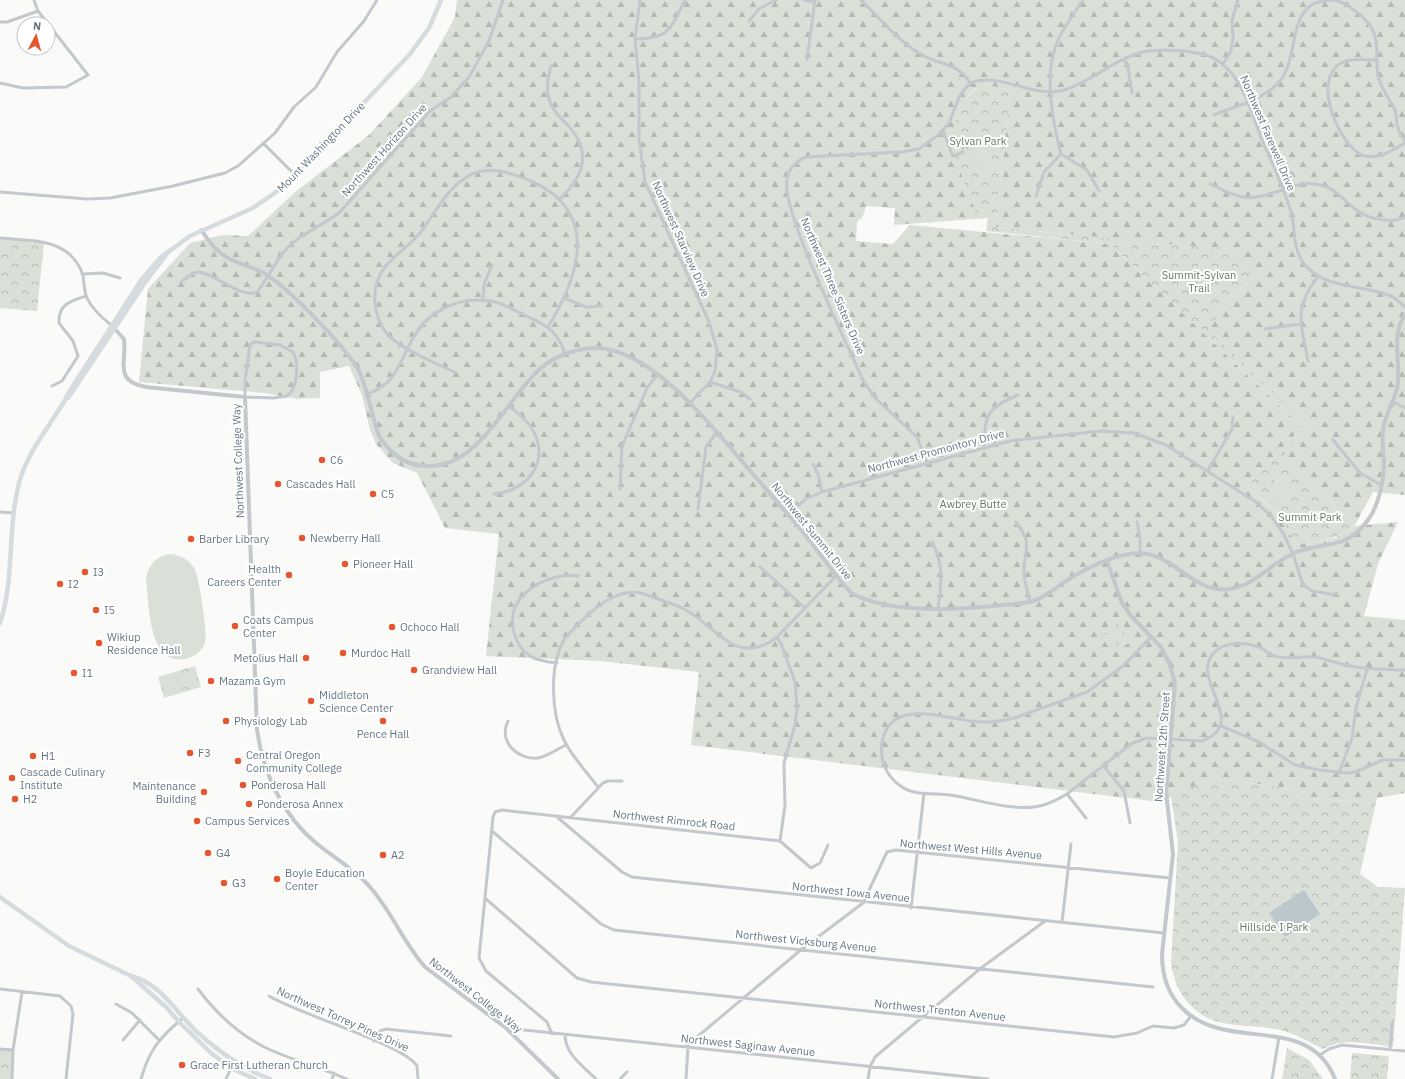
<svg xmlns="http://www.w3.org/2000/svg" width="1405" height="1079" font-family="'IBM Plex Sans',sans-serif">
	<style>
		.forest { fill: url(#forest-firs) }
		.park { fill: url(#park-crowns) }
		.pitch { fill: #dadfd7 }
		.water { fill: #bbc7cb }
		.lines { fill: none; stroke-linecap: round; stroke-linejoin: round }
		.minor { stroke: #c3c8cc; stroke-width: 3 }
		.tertiary { stroke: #c3c8cc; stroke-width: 4 }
		.secondary { stroke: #d6dbdf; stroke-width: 4.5 }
		.poi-dot { fill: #e4572e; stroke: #fff; stroke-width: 1.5 }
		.labels { text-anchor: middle; stroke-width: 4; stroke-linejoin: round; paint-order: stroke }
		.street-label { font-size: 11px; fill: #657683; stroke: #fff }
		.park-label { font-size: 11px; fill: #687a64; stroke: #fff }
		.poi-label { font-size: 11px; fill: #657683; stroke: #fff; text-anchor: start }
	</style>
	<defs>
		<pattern id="forest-firs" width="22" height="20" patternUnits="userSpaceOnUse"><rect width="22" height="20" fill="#dadfd7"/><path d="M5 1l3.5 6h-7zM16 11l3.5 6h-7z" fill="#b4b9b4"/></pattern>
		<pattern id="park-crowns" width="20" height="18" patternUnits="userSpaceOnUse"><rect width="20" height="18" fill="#dadfd7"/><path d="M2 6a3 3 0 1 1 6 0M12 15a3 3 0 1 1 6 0" fill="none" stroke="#b4b9b4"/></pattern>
	</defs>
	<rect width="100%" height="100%" fill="#fafaf8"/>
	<path class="forest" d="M 457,0 L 1405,0 L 1405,495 L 1373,492 L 1355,525 L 1283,456 L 1310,427 L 1207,329 L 1229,301 L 1253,278 L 1223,246 L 1223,250 L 996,227 L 1010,90 L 987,85 L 974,89 L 968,96 L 957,123 L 947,136 L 988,218 L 894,225 L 895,208 L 866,206 L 863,216 L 857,222 L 856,241 L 893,244 L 910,225 L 1110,244 L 1302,427 L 1246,487 C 1268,503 1285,520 1296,545 L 1335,538 L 1355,526 L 1398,522 L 1378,564 L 1364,616 L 1405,620 L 1405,793 L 1361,801 L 1302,799 L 1287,788 L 1211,778 L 1160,802 L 691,745 L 699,672 L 600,661 L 486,656 L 499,534 L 445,528 L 417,473 L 393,463 L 376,444 L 370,430 L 362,395 L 349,366 L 320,372 L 320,398 L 297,399 L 264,393 L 139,382 L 148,289 L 190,243 L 223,235 L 248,236 L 294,193 L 369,135 L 422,77 L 455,17 Z"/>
	<path class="park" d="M 987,85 L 1010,90 L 996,227 L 1223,249 L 1223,245 L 1253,278 L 1229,301 L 1208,329 L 1310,427 L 1283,456 L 1355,525 C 1337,541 1317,540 1296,545 C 1285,520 1268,502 1246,487 L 1302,427 L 1110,244 L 986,231 L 988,218 L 977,216 L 947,136 C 962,119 962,88 987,85 Z
		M 0,239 L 44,243 L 37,311 L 0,308 Z
		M 1117,624 L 1130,642 L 1113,654 L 1101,636 Z
		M 195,666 L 201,687 L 164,698 L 158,677 Z
		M 1211,778 L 1287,788 L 1302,799 L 1361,801 L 1377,798 L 1360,874 L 1378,887 L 1405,888 L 1393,1047 C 1369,1044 1344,1037 1323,1049 C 1310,1043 1295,1033 1281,1030 C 1262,1026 1242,1027 1223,1023 C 1193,1017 1174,991 1171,962 L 1178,843 L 1171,796 Z
		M 1287,1048 L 1309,1060 L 1323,1079 L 1282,1079 Z
		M 0,1049 L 13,1050 L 13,1079 L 0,1079 Z
		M 1352,1053 L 1389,1056 L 1387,1079 L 1350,1079 Z"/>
	<path class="pitch" d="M 973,145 L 993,147 L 991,168 L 971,167 Z
		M 1275,478 L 1293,485 L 1284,505 L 1266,498 Z
		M 170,554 C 180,555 191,560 195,570 C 199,578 208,634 205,642 C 203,650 194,658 185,659 C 148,666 149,603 146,579 C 148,565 156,556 170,554 Z
		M 1117,628 L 1126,640 L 1120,644 L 1112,632 Z
		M 1110,633 L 1118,645 L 1112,649 L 1104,637 Z
		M 194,670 L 198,684 L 192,686 L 187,672 Z
		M 185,672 L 190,686 L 183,688 L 179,674 Z
		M 176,675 L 180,689 L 174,691 L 169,677 Z
		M 168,678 L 172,692 L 165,694 L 161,680 Z"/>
	<path class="water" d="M 1304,890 L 1320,914 L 1285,937 L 1269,913 Z"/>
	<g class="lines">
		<path class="minor" d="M 640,0 L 635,39 L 639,81 L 639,139 L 645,182 L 709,322 L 717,349 L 715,371 L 710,382 L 691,402
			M 804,0 L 814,2
			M 861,0 C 879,18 901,44 924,56 C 942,65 959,64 970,83 C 1000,71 1032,99 1064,90 C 1092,82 1114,59 1143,52 C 1157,49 1171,50 1185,51 C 1194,53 1203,53 1211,57 C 1241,70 1251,112 1262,140 C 1272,163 1284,188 1291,212 C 1296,231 1292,247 1304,264 C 1323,289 1365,285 1391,296 C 1396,298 1400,303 1405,307
			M 1083,0 C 1074,14 1062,29 1056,45 C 1044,76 1053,124 1061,154 L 1087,170 L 1099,191
			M 749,21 L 759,9 L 776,0
			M 0,22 L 7,22 L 38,11
			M 635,39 C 671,38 670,29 685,0
			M 1124,59 L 1128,68 L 1132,93
			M 807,60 L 815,0
			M 1376,60 C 1366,60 1352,58 1343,62 C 1308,79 1342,151 1365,156 C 1380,159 1393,150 1405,143
			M 1223,64 L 1231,51 L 1233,38 L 1232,20 L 1238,0
			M 551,66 C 548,76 546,88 549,99 C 553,113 564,120 572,130 C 593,157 580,180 559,200
			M 0,83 L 23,88 L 66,87 L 88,75 L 38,11 L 34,0
			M 1214,115 C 1236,106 1265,99 1280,81 C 1301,56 1284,0 1332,0 C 1346,1 1363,16 1371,27 C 1380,41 1375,60 1378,75 C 1380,88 1389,98 1395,110 C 1397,117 1396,124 1399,131 C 1400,134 1403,138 1405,141
			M 943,131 L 953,156 L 963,152
			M 263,143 L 296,176
			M 1210,184 C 1242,200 1250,202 1285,189 C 1294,186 1305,182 1315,184 C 1339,187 1345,205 1363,214 C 1374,220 1394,223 1405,217
			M 0,192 L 87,199 L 110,198 L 173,186 L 225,173 L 238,166 L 275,133 L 294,107 L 316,87 L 337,52 L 364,21 L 377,0
			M 1036,196 L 1044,172 L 1061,154
			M 0,238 C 18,240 41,239 58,247 C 70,252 80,264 83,276 C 84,283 84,291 87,298 C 92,309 101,317 111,325
			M 82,274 L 103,273 L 120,278
			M 182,281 C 186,279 190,274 195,273 C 208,267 242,302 258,291 C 270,275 279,253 295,241 C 310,230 326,223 340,212 L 430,111 L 451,97 L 469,77 L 489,41 L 503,0
			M 564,298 L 586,307 L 602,306
			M 483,300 L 484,284 L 492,265
			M 1265,329 L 1301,324
			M 254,342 L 280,345 L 293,352 C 299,363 298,389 287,396 L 273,398 L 245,397 L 245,381 L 250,345 Z
			M 1308,361 C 1301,323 1293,309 1318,276
			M 454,372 C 434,362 412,354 395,341 C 373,325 368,288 385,267 C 396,253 413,244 423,229 C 438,208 454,176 482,171 C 498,168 517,175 531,181 C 601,212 579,276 548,327
			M 710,382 L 741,392 L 750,399
			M 52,386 L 62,381 L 78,356 L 73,341 L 59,323 C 58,304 71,301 86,296
			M 367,395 C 374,391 382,387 388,382 C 401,368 406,347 417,332 C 433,307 466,295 495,302 C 504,304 512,309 520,313 C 543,324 557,328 565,354
			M 1393,402 L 1405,408
			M 1333,440 L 1360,473 L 1381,485
			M 984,446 C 985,414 987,408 1018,395
			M 927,462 L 917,437 L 875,398 L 863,380 C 848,345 780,209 787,179 C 789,168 796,161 806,157 L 901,152 L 919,149 L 938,135 L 949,123 L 960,95 L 970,83
			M 813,464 L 818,474 L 822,492
			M 1208,470 L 1232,429 L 1233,417
			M 620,489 L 622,446 L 647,388 L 657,375
			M 494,494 C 529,491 552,459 531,427 C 525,419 517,412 509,406
			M 698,509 L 706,447 L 717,432
			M 0,512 L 14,513
			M 787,515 L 806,499 L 822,492 L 1010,441 L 1101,431 L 1134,433 L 1166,445 L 1256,502 L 1271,516 L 1283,533 L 1293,554 L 1303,585 L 1312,591 L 1336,595
			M 1016,522 C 1034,547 1024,545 1024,571 C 1024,582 1028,592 1030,602
			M 1137,522 L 1140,537 L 1140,554
			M 932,542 C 945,567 941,583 938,609
			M 760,567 L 805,608
			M 777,637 L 782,646 L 795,682 L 797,707 L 795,725 L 784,763 L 785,805 L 780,841
			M 1151,637 L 1122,667 L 1087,692 L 1014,718 C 999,722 987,723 972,721 C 945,718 893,699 883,738 C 878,757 885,776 902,787 C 915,796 935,793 950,795 C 977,799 1006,810 1034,807 C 1046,806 1057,800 1067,794 L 1131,744 L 1146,738 L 1202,741 C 1254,722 1180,673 1220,648 C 1229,642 1246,643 1256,646 C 1264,648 1270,656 1278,657 C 1290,659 1303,656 1315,657 C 1327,659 1338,664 1350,666 C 1368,670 1387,669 1405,670
			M 557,663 C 548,662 538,661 530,656 C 513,645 506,616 520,599 C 532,583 558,573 578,576
			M 508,721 C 498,741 517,760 538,758 C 548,756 557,749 566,745
			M 1221,726 L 1259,742 L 1295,765 L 1319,770 L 1346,773 L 1355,772 L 1383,760 L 1405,760
			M 1103,765 L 1124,791 L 1130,823
			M 1339,773 L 1352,738 L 1356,708 L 1367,669
			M 598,787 C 587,772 572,757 564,740 C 551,714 549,666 564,640 C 571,630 581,622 589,614 C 602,602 622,589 641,593 C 654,598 669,602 682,608 C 717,625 736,669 777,637 L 836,576
			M 1067,794 L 1086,818
			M 557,817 L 622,872 L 632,877 L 1164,933
			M 570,818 L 603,783 L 608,781 L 622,781
			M 492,831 L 601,924 L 614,930 L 1153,987
			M 486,899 L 577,978 L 591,982 L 1114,1037 L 1137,1033 L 1153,1026 L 1174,1028 L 1184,1025 L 1190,1017
			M 911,908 L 924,793
			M 1062,922 L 1071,844
			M 0,989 L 60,996 L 71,1006 L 73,1014 L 66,1079
			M 198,989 C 216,1013 237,1033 264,1047 C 291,1060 320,1067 347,1079
			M 269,996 C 298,1014 403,1044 417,1066 L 418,1079
			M 116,1004 L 132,1013 L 159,1040
			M 506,1028 L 988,1079
			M 552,1034 L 547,1022 L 486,971 L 479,958 L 493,817 L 495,812 L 502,810 L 780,841 L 811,868 L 820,863 L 828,845
			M 565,1035 C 565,1054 583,1066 596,1079
			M 123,1040 L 140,1020
			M 374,1041 L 380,1031 L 386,1029 L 451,1036
			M 685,1047 L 802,949 L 863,903 L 887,852 L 896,850 L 1170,878
			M 0,1049 L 13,1050
			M 1390,1049 L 1392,1023
			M 1320,1055 L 1329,1049 L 1342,1045 L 1405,1051
			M 12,1079 L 13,1050 L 22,992
			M 141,1079 C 149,1050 160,1037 183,1018
			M 226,1079 L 231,1068
			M 332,1079 L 334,1073
			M 620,1079 L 627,1072
			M 686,1079 L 688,1047
			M 868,1079 L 870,1067 L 875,1057 L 981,968 L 1045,921
			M 1272,1079 L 1279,1037"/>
		<path class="tertiary" d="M 201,230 C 209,241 216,252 228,258 C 240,265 255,267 267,275 C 290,290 346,347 359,371 C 369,392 371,416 380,438 C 391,453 404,465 424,466 C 480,470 505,399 541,368 C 556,355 578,348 598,348 C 656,351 717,433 753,474 C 773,498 794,520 813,545 C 826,561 837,580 853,594 C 891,614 960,610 1002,605 C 1013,604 1025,604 1036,600 C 1047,595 1056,588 1066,581 C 1085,569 1107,558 1129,554 C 1168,547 1184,584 1217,589 C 1250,593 1266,566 1292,554 C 1322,540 1344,553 1368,520 C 1379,505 1384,480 1384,461 C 1383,451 1382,440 1383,430 C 1385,413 1397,399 1398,382 C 1400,358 1391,336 1405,314
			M 113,327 L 124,339 C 127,362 113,381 146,387 L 245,397 L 257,730 C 263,772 282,815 316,843 C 334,858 355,869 370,887 C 392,912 403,942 425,967 L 506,1028 L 558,1079
			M 1107,561 L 1122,603 L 1131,616 L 1161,647 L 1170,665 L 1175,684 L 1166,792 L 1173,854 L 1162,954 C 1162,975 1168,995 1183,1009 C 1227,1053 1309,1012 1335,1079"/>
		<path class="secondary" d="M 68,398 L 144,284 L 166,255
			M 0,623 C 15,578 7,529 19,483 C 27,453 49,427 65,400 L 69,392 L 142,279 L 160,258 L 190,236 L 253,208 L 285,186 L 410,54 L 429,28 L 441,0
			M 0,897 L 69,946 L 131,976 C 161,983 177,1014 198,1033 C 219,1052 244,1069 270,1079
			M 131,976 L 166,1007 L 179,1022 L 211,1053 L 231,1068 L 255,1079"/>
	</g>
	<g class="poi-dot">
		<circle cx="322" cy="460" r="4"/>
		<circle cx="278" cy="484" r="4"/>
		<circle cx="373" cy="494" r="4"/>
		<circle cx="302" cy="538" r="4"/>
		<circle cx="191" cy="539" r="4"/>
		<circle cx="345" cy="564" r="4"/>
		<circle cx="85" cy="572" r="4"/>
		<circle cx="289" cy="575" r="4"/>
		<circle cx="60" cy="584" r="4"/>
		<circle cx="96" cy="610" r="4"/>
		<circle cx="235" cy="626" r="4"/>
		<circle cx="392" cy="627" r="4"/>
		<circle cx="99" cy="643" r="4"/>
		<circle cx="343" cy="653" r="4"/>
		<circle cx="306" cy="658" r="4"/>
		<circle cx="414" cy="670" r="4"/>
		<circle cx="74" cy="673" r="4"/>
		<circle cx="211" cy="681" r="4"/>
		<circle cx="311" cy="701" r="4"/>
		<circle cx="226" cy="721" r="4"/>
		<circle cx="383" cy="721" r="4"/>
		<circle cx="190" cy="753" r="4"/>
		<circle cx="33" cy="756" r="4"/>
		<circle cx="238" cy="761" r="4"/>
		<circle cx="12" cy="778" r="4"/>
		<circle cx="243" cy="785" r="4"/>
		<circle cx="204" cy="792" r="4"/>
		<circle cx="15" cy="799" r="4"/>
		<circle cx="249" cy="804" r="4"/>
		<circle cx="197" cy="821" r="4"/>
		<circle cx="208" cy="853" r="4"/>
		<circle cx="383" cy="855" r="4"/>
		<circle cx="277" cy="879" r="4"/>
		<circle cx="224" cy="883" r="4"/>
		<circle cx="182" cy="1065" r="4"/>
	</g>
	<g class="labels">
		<g class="street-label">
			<text transform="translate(1268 133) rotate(67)" y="4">Northwest Farewell Drive</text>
			<text transform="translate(321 147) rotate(-46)" y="4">Mount Washington Drive</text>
			<text transform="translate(384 150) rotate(-48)" y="4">Northwest Horizon Drive</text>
			<text transform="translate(681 239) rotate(66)" y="4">Northwest Starview Drive</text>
			<text transform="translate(833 286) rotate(67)" y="4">Northwest Three Sisters Drive</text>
			<text transform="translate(936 451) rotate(-15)" y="4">Northwest Promontory Drive</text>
			<text transform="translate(238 461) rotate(-92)" y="4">Northwest College Way</text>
			<text transform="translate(812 531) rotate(51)" y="4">Northwest Summit Drive</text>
			<text transform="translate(1162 747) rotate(-86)" y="4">Northwest 12th Street</text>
			<text transform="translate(674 820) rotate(6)" y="4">Northwest Rimrock Road</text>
			<text transform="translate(971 849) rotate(5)" y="4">Northwest West Hills Avenue</text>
			<text transform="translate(851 892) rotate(6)" y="4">Northwest Iowa Avenue</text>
			<text transform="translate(806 941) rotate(6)" y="4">Northwest Vicksburg Avenue</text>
			<text transform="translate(476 995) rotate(38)" y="4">Northwest College Way</text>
			<text transform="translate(940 1010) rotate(6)" y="4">Northwest Trenton Avenue</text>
			<text transform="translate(343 1019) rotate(24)" y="4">Northwest Torrey Pines Drive</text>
			<text transform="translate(748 1045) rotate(6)" y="4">Northwest Saginaw Avenue</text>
		</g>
		<g class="park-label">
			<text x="978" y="145">Sylvan Park</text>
			<text x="1199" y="279">Summit-Sylvan<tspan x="1199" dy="13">Trail</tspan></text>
			<text x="973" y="508">Awbrey Butte</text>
			<text x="1310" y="521">Summit Park</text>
			<text x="1274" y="931">Hillside I Park</text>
		</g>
		<g class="poi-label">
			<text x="330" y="464">C6</text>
			<text x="286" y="488">Cascades Hall</text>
			<text x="381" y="498">C5</text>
			<text x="310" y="542">Newberry Hall</text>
			<text x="199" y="543">Barber Library</text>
			<text x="353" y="568">Pioneer Hall</text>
			<text x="281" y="573" text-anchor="end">Health<tspan x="281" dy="13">Careers Center</tspan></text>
			<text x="93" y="576">I3</text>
			<text x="68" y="588">I2</text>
			<text x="104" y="614">I5</text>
			<text x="243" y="624">Coats Campus<tspan x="243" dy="13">Center</tspan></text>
			<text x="400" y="631">Ochoco Hall</text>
			<text x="107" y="641">Wikiup<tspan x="107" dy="13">Residence Hall</tspan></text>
			<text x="351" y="657">Murdoc Hall</text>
			<text x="298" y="662" text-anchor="end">Metolius Hall</text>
			<text x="422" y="674">Grandview Hall</text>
			<text x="82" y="677">I1</text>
			<text x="219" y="685">Mazama Gym</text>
			<text x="319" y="699">Middleton<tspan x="319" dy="13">Science Center</tspan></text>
			<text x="234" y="725">Physiology Lab</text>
			<text x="383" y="738" text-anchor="middle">Pence Hall</text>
			<text x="198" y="757">F3</text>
			<text x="246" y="759">Central Oregon<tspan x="246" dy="13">Community College</tspan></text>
			<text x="41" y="760">H1</text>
			<text x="20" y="776">Cascade Culinary<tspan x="20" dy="13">Institute</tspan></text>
			<text x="251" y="789">Ponderosa Hall</text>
			<text x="196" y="790" text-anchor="end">Maintenance<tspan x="196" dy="13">Building</tspan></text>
			<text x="23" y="803">H2</text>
			<text x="257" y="808">Ponderosa Annex</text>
			<text x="205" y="825">Campus Services</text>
			<text x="216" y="857">G4</text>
			<text x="391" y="859">A2</text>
			<text x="285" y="877">Boyle Education<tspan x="285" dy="13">Center</tspan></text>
			<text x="232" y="887">G3</text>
			<text x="190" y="1069">Grace First Lutheran Church</text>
		</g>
	</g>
	<g transform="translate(36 36) rotate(6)"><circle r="19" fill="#ffffff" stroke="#c1c8cd"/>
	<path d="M0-3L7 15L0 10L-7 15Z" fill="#e4572e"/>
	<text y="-6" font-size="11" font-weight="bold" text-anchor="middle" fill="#657683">N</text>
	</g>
</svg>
